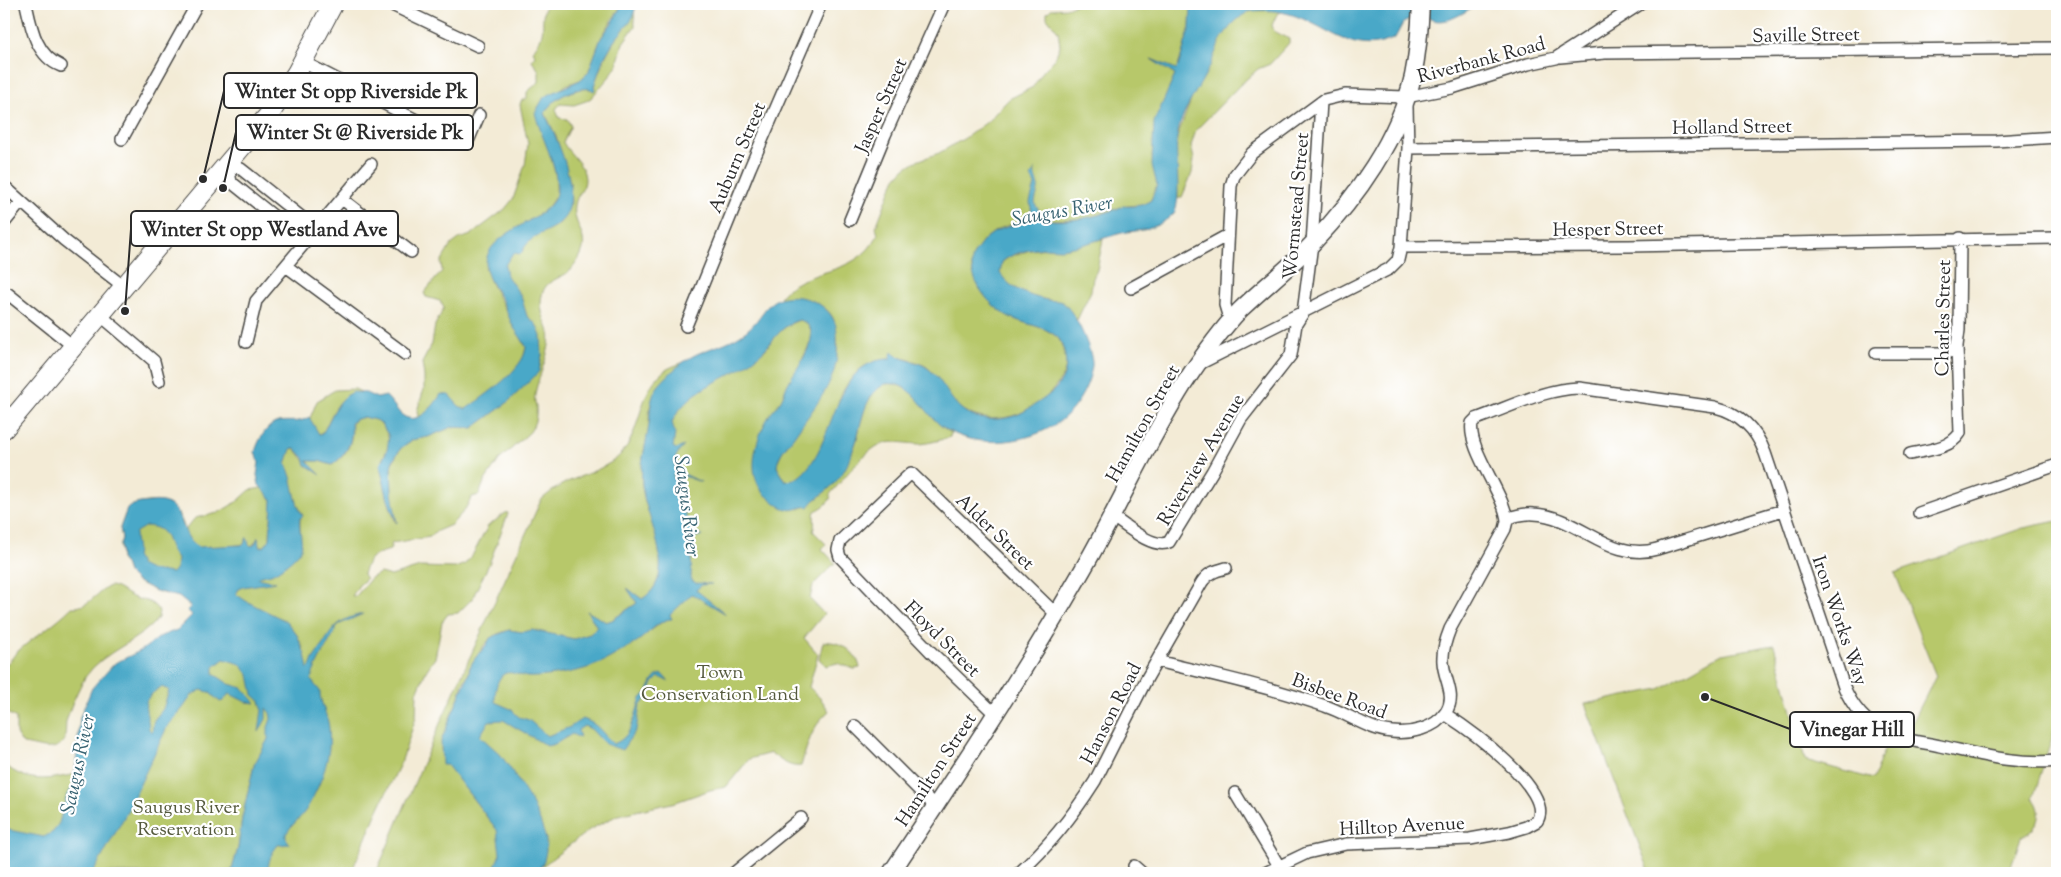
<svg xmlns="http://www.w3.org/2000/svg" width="2061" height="877" font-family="'Sorts Mill Goudy',serif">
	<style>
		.green { fill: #b7c86a; stroke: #717a4a }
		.water { fill: #49a8c8; stroke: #3a6a7a; fill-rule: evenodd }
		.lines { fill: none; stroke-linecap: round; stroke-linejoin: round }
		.street-casing { stroke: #494845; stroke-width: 14 }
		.secondary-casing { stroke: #494845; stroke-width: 19 }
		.primary-casing { stroke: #494845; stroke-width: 21 }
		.street { stroke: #fff; stroke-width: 11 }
		.secondary { stroke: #fff; stroke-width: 16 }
		.primary { stroke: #fff; stroke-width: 19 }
		.labels { text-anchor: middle; stroke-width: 4.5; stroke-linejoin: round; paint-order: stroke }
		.street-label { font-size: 19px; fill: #2b2b2b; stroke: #fff }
		.park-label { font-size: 19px; fill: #555a3e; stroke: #fff }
		.water-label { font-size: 20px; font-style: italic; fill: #386372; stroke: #fff }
		.leader { fill: none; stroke: #2b2b2b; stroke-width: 2 }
		.callout-dot { fill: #2b2b2b; stroke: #fff; stroke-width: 2 }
		.callout { fill: #fff; stroke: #2b2b2b; stroke-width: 2 }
		.callout-label { font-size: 20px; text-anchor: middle; font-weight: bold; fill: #2b2b2b }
	</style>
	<rect width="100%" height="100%" fill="#fff"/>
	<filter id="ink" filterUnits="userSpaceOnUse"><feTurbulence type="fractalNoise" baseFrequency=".02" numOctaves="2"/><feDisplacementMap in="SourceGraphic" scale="10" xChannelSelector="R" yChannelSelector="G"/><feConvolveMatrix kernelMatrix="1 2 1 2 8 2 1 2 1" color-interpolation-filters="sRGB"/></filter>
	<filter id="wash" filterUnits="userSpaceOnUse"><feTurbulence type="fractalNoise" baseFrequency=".0096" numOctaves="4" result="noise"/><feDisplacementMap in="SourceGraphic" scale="20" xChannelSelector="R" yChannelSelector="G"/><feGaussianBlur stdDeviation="1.12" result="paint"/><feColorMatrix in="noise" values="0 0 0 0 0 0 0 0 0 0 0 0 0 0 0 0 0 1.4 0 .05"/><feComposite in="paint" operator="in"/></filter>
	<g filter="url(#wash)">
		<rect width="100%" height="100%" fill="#f3ebd6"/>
		<path class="green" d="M 547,4 L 622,4 L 601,38 L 588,73 L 580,80 L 566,85 L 538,107 L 556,177 L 556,195 L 544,213 L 529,220 L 485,267 L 492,285 L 526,347 L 522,363 L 477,408 L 427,413 L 418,417 L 417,411 L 424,389 L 424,376 L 422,363 L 432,344 L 435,325 L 444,308 L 440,301 L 426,297 L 424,293 L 442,271 L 441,262 L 451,245 L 459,239 L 471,235 L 480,228 L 504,210 L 513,199 L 525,165 L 528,144 L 520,105 L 521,101 L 527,98 L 527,92 L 539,82 L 539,71 L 532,60 L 535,55 L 533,51 C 535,46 540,42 541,37 C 545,26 540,13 547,4 Z
			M 1077,4 L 1191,4 L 1190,27 L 1178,67 L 1176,69 L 1151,59 L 1175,75 L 1160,111 L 1156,127 L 1152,156 L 1157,185 L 1151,200 C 1142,207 1133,204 1123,207 C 1108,210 1094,218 1079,219 C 1043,221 992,214 975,255 C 972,262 970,270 975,277 C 979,283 1012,318 1017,320 C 1032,326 1047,327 1059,339 C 1070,364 1068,373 1050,393 C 1027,418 985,429 957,406 C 944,395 940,377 927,367 C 917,360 905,360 895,355 C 885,363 868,360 857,372 C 851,379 843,389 840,398 C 833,416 812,488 785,480 L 777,467 C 778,453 788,446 795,434 C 815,405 841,375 837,338 C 835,320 834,313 817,303 C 806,297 791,301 780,297 C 805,265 854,280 878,235 L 876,227 L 890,191 L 896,178 L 904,169 L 914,162 L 939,153 L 965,138 L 987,122 L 1009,99 L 1033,87 L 1044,70 L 1054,60 L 1060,46 L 1058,31 L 1047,18 L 1047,13 L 1051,9 L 1066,8 Z
			M 1277,4 L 1295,6 L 1277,14 L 1272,25 L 1274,31 L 1289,39 L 1289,43 L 1270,64 L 1258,69 L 1240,85 L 1196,130 L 1191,146 L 1194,159 L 1192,173 L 1182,197 L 1178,199 L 1176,155 L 1177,137 L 1191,100 L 1211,39 L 1250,8 Z
			M 634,11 L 635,26 L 623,43 L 617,65 L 610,76 L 591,98 L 586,101 L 574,105 L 560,104 L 556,109 L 559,118 L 567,119 L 571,126 L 563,142 C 568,153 580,160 584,173 C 588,187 579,191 576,201 C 568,228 598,235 574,266 C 562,283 542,275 541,303 C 541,314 546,322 549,332 C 553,348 537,378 535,395 C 534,399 535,402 536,406 C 537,416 535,424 530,432 L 499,460 L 484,482 L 479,495 L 472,497 L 464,511 L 451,525 L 435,532 L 430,537 L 392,543 L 390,550 C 371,556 370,555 363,574 L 366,579 L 359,585 L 352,596 L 356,596 L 371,578 L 380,573 L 391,576 L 420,567 L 455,568 L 465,564 L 472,556 L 488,526 L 507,512 L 508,514 L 489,564 L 472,599 L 458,613 L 448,614 L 442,622 L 435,658 L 426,671 L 417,693 L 416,717 L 402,760 L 377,812 L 351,873 L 265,873 L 307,673 L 303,648 L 297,635 L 289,625 L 260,613 L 207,575 L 300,537 L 300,519 L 303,516 L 284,478 L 287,440 C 300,452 303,463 317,472 L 307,461 L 319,461 L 332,465 C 345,456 351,447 352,432 C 352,427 351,425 354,420 C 361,417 368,416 376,420 C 380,422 381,424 384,428 C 397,449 378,454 381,471 C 385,488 389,506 396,523 L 392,493 L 391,465 L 401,448 L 412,440 L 428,437 L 452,427 L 473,428 L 507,403 L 539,371 L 542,355 L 536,324 L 527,316 L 511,293 L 500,252 L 559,224 L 571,203 L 570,183 L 556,136 L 545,113 C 551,99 576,86 591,89 L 594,86 C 599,71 605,56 613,43 C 621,31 630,24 634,11 Z
			M 1103,239 L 1097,270 L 1093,278 L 1091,291 L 1077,320 L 1061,302 L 1036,298 L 1022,292 L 1006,283 L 1000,273 L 1002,262 L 1011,256 L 1030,250 L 1047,248 L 1064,248 Z
			M 799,320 C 810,323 812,331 811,341 L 759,450 L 799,509 C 826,497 845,473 855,445 C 863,423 862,396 885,384 C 908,380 924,409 938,423 C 942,427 947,430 951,433 L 950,437 C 941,440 930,443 920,444 C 905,444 888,438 874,448 C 857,460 846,476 832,492 C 827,498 832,493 830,499 C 827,505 820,509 815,511 C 813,518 816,524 813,531 L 826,544 L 822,549 L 835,563 L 813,585 L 810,599 L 824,614 L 804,638 L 818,654 L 809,687 L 821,699 L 829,711 C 812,725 807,746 801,766 C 790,768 780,760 771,753 L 749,759 L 726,787 L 710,790 L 676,802 L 618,815 L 589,830 L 536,871 L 475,762 L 484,711 L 500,672 L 616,654 L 656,627 L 676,609 L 668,471 L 672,418 L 682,401 L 765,350 L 777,334 L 788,325 Z
			M 684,362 C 670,372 657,387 651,403 C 648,412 650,424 648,433 C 644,451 640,467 642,486 C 646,520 681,574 642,599 L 627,588 L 637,603 L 612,620 L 606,622 L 589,613 L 597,627 L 590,634 L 574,639 L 537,631 L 522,632 L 509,630 L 497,634 L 485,644 L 469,668 L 469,673 L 463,683 L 457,703 L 452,712 L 441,748 L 444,765 L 447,764 L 489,820 L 499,829 L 512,873 L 376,873 L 441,721 L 541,500 C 549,493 557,487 567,482 C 583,475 610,467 621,454 C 642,431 638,392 663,372 C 669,367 677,365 684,362 Z
			M 355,389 L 361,392 C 340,392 331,416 323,433 L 319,434 L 311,423 L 310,418 L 317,401 L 335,390 Z
			M 262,488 L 272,500 L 270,539 L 266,546 L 259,546 L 258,538 L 252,546 L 244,544 L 217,548 L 209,546 L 181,556 L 166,594 L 156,591 L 136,581 L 128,573 L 125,564 L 121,559 L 120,545 L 122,538 L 120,528 L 125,514 L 131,506 C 159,497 177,500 185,530 L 195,518 L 218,513 L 238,501 L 250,490 Z
			M 2057,521 L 2057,722 L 2033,798 C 2046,813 2037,831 2021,837 L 2010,870 L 2003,873 L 1650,873 L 1585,704 L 1659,689 L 1722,654 L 1774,645 L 1805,760 L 1873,779 L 1888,739 L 1902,743 L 1936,676 L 1895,573 L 2023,528 Z
			M 110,586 C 120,587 126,595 135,598 C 146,602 150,599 159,611 L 158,618 C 141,641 103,651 86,676 C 78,689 70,707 66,722 C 65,729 67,739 61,744 C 50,753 35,745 23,744 L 16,734 L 16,718 L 4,711 L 4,665 C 11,662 12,657 17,652 C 35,636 55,624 72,607 C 89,608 95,593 110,586 Z
			M 823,642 C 839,640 857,651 860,668 L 854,669 L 837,663 L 826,666 L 819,659 Z
			M 237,647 L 277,721 L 261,754 L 254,765 L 242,818 L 238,848 L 231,873 L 93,873 L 97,864 L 146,695 Z
			M 4,764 C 27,784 48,780 76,774 L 74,785 L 62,832 L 4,873 Z"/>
		<path class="water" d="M 622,4 L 637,4 L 631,21 L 614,41 L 603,60 L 594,86 L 595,90 L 593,91 L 591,89 C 576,86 551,99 545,113 C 548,122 553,129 556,138 C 565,160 583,206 558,224 C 543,235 530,234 521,254 L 513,253 L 505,265 L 507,276 L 521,296 L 527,316 L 536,324 L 541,336 L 542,355 L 539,371 L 537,374 L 507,403 L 473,428 L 452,427 L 428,437 L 412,440 L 401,448 L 392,462 L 391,469 L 392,493 L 397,523 L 388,500 L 380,465 L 387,451 L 389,436 L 380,422 L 375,420 L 364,417 L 354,420 L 351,424 C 353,442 347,454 332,465 L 319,461 L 307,461 L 321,475 L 306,465 L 304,458 L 295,448 L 291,449 L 286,464 C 295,481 293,500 303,516 L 300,518 C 298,528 303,539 301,549 C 299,555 278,572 271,574 C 266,576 261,575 257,578 L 276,582 L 243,587 L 238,589 L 236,594 L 246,601 L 286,621 L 297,635 L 305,654 L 308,669 C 312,666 311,660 315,656 C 332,633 332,620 363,614 L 338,625 C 330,643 316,661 311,680 L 320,691 C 319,701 328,715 329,728 C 332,758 321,784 306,810 C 300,819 291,825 286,834 L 286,838 L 290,844 L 278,845 C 271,853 268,862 268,873 L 231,873 L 238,848 L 242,818 L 254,765 L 268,739 L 268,727 L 271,719 L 270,713 L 266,708 L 266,719 L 259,732 L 262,709 L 260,701 L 253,695 L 249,675 L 240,664 L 224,659 L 214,667 L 214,674 L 229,684 L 243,688 L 256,703 L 246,702 L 230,694 L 227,696 L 223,701 L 220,702 L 209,692 L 201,690 L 192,695 L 183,708 L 167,727 L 127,812 L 93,873 L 4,873 L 4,829 L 44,837 L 53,832 L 59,823 L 67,794 L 74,785 L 80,717 L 92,688 L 115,663 L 142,650 L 161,636 L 177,630 L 192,615 L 187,610 L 191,607 L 179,597 L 156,591 L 136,581 L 128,573 L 125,564 L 121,559 L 120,545 L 122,538 L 120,528 L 127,509 C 133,503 141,503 149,502 C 188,496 176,535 198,547 L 241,545 L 244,544 L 247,537 L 249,545 L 252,546 L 255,544 L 258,537 L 259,546 L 264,547 L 270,539 L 272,500 L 259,485 L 257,475 L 259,462 L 255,452 C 258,441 266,425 278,422 C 289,420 299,424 309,417 L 319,434 L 322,434 C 331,420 336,399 353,392 L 366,393 L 377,398 L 386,396 C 391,401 395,407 399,412 C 415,430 434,406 441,394 L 449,395 L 459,406 L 466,409 C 483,397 525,369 526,347 C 523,340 518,334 514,328 C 509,319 506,309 502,300 C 496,289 486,278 486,266 C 483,229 557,221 557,189 C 557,163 541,138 535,113 L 544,97 L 580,80 L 588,73 L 601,38 L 614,20 ZM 146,526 C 171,527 164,544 177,559 L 176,568 L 172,573 L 150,570 L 140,565 L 136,556 C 139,547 133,540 136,532 ZM 161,687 L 169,690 L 163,709 L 154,720 L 152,732 L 149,729 C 148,706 137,703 161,687 Z
			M 1191,4 L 1407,4 L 1413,9 L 1412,19 L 1403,23 L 1395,38 C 1340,65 1316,0 1248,12 C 1239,17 1232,24 1226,32 C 1218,42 1215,55 1210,66 C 1199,89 1180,112 1177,138 C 1175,156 1182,201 1174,213 C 1168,220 1157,226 1148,229 C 1140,231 1131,231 1122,233 C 1102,238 1081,247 1060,249 C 1055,249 1050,248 1045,248 C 1031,249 1013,252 1002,262 L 1000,273 C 1010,289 1028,296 1047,300 C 1051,301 1058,300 1062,302 C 1074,309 1094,353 1092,366 C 1090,383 1079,404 1066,416 C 1037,444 974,452 940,425 C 924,412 910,379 885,384 C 864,395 862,421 856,442 C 854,449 850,456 848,463 C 844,473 834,485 826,491 C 820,497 814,499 809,507 C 802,505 795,512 787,509 C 780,508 773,501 768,497 C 744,478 755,439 769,416 C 773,410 779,405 782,398 C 785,392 786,386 790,380 C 798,366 828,328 799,320 C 780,325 773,343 759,355 C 729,382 692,383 672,422 L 675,434 L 673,447 L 676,449 L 684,446 C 677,454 672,459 676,470 L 701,482 L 675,473 L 673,475 L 690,529 L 695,534 L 703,535 L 693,538 L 692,542 L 691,580 L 696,583 L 712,584 L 702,585 L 696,590 L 726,614 L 692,594 L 672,613 L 670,615 L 672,619 C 659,619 647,636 635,643 C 619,653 602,664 584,669 C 570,673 540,678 527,677 C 521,676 510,670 504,674 C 496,679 495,693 495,702 L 511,709 L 519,717 L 529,720 L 547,736 L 570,727 L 582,719 C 597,722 603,734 613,744 C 632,738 634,717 640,701 C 641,697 645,695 647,692 C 652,684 652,676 662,674 L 669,682 L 659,677 L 653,683 L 648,696 L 640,706 L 636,730 L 622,750 L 605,744 L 591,729 L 584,726 L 578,730 L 580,738 L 572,734 L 555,744 L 547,746 L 503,720 L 489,721 L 480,736 L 500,754 L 510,768 L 531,801 L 540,821 L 546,839 L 546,851 L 544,861 L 537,873 L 492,873 L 500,854 L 497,830 L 447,765 L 442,765 L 441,741 L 469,673 C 470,658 486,650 490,638 L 509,630 L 522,632 L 532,630 L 574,639 L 590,634 L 597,627 L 587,611 L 606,622 L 612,620 L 637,603 L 627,588 L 642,599 C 682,574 644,518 642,484 C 640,460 646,447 649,424 C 651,410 649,397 659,385 C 670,373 682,361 697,354 C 712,347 727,344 742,334 C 767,318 763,292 800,297 C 819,300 837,314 837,334 C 837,345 838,356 835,367 C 830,389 808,416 795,435 C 787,446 778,454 777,467 L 785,480 C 792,482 796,479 802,474 C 836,443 833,359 890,359 L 892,352 C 900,361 916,360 926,367 C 948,382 949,410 979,418 C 993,421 1011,419 1023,412 C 1044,399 1071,385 1065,356 C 1064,350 1062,340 1056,336 C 1044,326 1028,325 1014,319 C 994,311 970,285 972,261 C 972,256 975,252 978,248 C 994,225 1010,228 1033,220 L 1030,202 L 1035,185 L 1031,177 L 1035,169 C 1034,178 1036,178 1038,186 C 1039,192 1035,197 1035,204 L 1044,219 C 1066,224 1103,216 1123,206 C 1132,207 1143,206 1151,200 L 1157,185 L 1152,165 L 1154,122 L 1175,75 L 1151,59 L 1176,69 L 1178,67 L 1190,27 Z
			M 1430,4 L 1477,4 C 1464,13 1444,27 1428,18 L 1427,6 Z"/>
	</g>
	<g filter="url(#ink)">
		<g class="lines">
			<defs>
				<path id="street" d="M 26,4 C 31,27 36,56 61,66
					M 390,4 L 478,46
					M 1560,57 L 1605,53 L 2057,48
					M 303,62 L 416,120 L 464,142 L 468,141 L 479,115
					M 122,139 L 197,4
					M 1408,148 L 1996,141 L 2057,137
					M 227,163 L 241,169 L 305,220 L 311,236 L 296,234 L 231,182 Z
					M 4,186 L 64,240 L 123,286
					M 342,199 L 411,252
					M 850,220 L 885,135 L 944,4
					M 4,223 L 21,202
					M 1401,247 L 1408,148 L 1407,107
					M 286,266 L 405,354
					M 1131,288 L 1228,235
					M 7,293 L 73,346
					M 99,314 L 154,361 L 159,381
					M 1230,322 L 1225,305 L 1231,186 L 1234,176 L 1252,153 L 1324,100 L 1345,95 L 1406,97 L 1452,88 L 1528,64 L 1556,58 L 1640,4
					M 686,326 L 750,168 L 821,4
					M 246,342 L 256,301 L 371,164
					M 1876,353 L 1946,353 L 1952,351 L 1957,346
					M 1199,364 L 1389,269 L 1398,260 L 1401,247 L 1629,246 L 2057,238
					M 1910,454 C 1927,450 1950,449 1960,433 L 1957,346 L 1959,330 L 1960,238
					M 1919,513 L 2057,465
					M 1113,517 C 1126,526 1154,550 1169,542 L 1212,472 L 1241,419 L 1291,355 L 1296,324 L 1303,313 L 1312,244 L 1321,102
					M 1507,518 C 1516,516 1525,513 1534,514 C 1579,516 1610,563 1657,549 L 1783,510
					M 1157,661 C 1213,675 1270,687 1325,706 C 1347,713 1368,730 1392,732 C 1410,734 1435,729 1446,712 C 1457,695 1444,680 1443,662 C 1442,650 1446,639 1450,629 L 1505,529 L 1507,521 C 1505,494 1467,449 1472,423 L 1476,419 C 1510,407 1543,389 1579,388 L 1715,407 C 1740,413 1756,429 1765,453 L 1844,687 C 1852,706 1865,722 1884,732 C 1900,740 1921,742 1940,746 C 1978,754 2017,765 2057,761
					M 995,714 L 931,652 L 840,557 L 838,550 L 840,541 L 911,473 L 1056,614
					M 855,726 L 936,807
					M 1235,793 L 1279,866
					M 1134,866 L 1142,873
					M 734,873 L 801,818
					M 1019,873 C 1048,847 1074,814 1095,781 L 1147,678 L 1202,582 C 1208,573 1215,571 1226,568
					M 1265,873 L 1307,853 L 1346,844 L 1470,839 L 1509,832 L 1526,827 L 1537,821 C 1556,791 1467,728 1445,714"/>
				<path id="secondary" d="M 891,873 C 957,774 1023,674 1082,571 C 1118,509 1146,444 1184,384 C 1201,358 1219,332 1240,310 C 1264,287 1290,267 1313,243 C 1356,198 1399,138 1413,76 C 1418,52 1420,28 1421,4"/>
				<path id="primary" d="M 4,429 L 271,112 L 297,72 L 333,4"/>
			</defs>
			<use href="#street" class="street-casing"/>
			<use href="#secondary" class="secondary-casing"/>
			<use href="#primary" class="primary-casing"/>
			<use href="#street" class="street"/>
			<use href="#secondary" class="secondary"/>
			<use href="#primary" class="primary"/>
		</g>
	</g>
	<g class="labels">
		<g class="street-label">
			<text transform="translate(1806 34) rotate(-1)" y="7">Saville Street</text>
			<text transform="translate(1481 59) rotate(-15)" y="7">Riverbank Road</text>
			<text transform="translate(880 105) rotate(-66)" y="7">Jasper Street</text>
			<text transform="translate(1732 126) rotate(-1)" y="7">Holland Street</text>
			<text transform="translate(736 157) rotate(-67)" y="7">Auburn Street</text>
			<text transform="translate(1295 206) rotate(-85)" y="7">Wormstead Street</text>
			<text transform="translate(1608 228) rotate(-1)" y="7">Hesper Street</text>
			<text transform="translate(1942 318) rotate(-89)" y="7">Charles Street</text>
			<text transform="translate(1142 423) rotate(-61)" y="7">Hamilton Street</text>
			<text transform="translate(1200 459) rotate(-59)" y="7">Riverview Avenue</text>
			<text transform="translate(996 531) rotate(44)" y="7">Alder Street</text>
			<text transform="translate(1841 620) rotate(71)" y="7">Iron Works Way</text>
			<text transform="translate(943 638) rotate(45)" y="7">Floyd Street</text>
			<text transform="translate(1340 695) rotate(20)" y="7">Bisbee Road</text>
			<text transform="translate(1110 713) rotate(-63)" y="7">Hanson Road</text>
			<text transform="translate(935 769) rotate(-57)" y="7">Hamilton Street</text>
			<text transform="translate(1402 825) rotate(-3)" y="7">Hilltop Avenue</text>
		</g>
		<g class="park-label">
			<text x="720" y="678">Town<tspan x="720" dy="22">Conservation Land</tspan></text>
			<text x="186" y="813">Saugus River<tspan x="186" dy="22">Reservation</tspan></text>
		</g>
		<g class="water-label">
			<text transform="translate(1062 210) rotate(-10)" y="7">Saugus River</text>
			<text transform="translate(688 506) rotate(83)" y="7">Saugus River</text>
			<text transform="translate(77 764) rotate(-78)" y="7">Saugus River</text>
		</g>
	</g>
	<path class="leader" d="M203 179L224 91M223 188L236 132M125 311L131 229M1705 697L1790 729"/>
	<g class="callout-dot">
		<circle cx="203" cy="179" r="5"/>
		<circle cx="223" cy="188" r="5"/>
		<circle cx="125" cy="311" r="5"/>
		<circle cx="1705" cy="697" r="5"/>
	</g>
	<g class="callout">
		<rect x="224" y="73" width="253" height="35" rx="5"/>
		<rect x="236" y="115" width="237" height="35" rx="5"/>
		<rect x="131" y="211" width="267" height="35" rx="5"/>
		<rect x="1790" y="712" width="124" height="35" rx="5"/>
	</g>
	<g class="callout-label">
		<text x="351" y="98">Winter St opp Riverside Pk</text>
		<text x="355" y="139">Winter St @ Riverside Pk</text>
		<text x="264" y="236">Winter St opp Westland Ave</text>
		<text x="1852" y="736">Vinegar Hill</text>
	</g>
	<rect width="2061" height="877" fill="none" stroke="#fff" stroke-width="20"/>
</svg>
